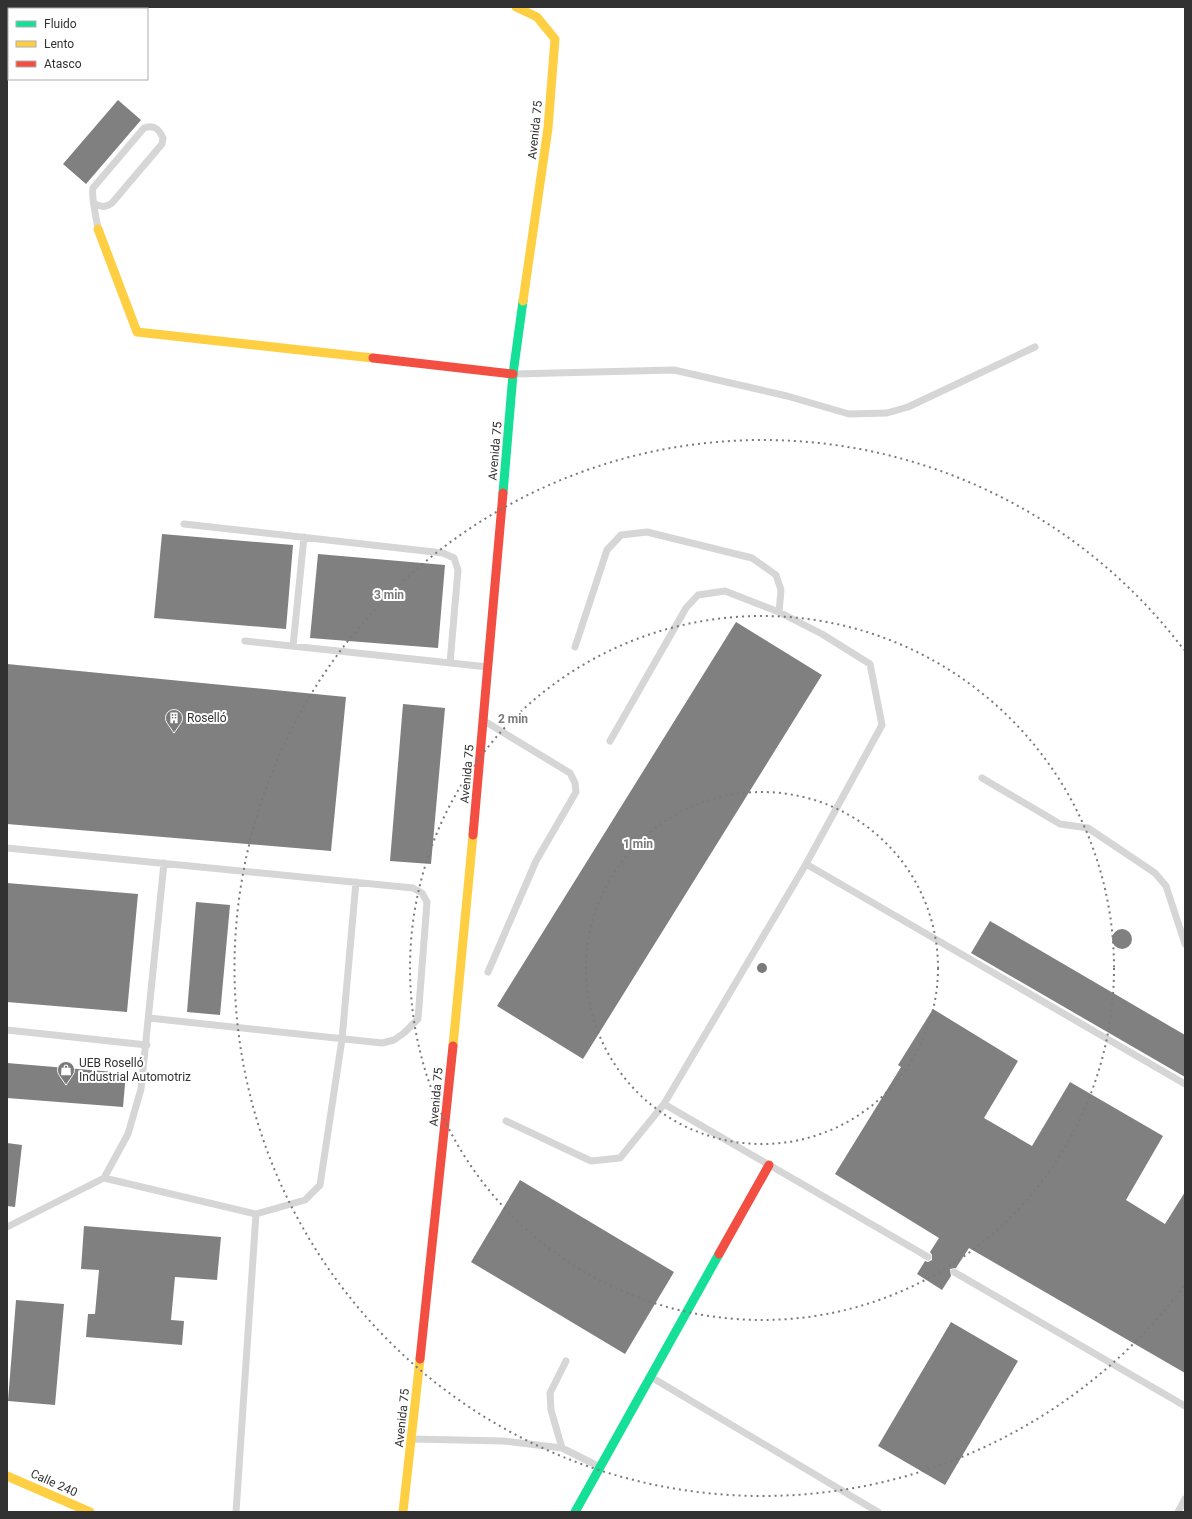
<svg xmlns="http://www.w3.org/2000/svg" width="1192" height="1519" font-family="Roboto,sans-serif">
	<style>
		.building { fill: #808080 }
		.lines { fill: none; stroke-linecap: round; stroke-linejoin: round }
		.lane { stroke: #d6d6d6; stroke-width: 7 }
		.fast { stroke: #16e098; stroke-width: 9 }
		.slow { stroke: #ffcf43; stroke-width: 9 }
		.jam { stroke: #f24e42; stroke-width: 9 }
		.ring { fill: none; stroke: #7a7a7a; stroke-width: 2; stroke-dasharray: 2 4 }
		.labels { text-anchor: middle; stroke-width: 4; stroke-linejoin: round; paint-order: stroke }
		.street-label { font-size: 12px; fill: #323232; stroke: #fff }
		.poi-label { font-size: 12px; fill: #323232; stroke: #fff; text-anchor: start }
		.centre { fill: #7a7a7a; stroke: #fff; stroke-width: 2 }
		.ring-label { font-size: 12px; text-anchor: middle; font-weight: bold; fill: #7a7a7a; stroke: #fff; stroke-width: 4; stroke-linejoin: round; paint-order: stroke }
	</style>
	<rect width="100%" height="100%" fill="#fff"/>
	<path class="building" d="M 118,100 L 141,120 L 86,184 L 63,164 Z
		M 162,534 L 293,545 L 286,629 L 154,618 Z
		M 318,554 L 445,565 L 438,648 L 310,638 Z
		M 736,622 L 822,675 L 583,1059 L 497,1006 Z
		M 7,664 L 346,697 L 331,851 L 7,824 Z
		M 403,704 L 445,708 L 431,864 L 390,861 Z
		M 7,883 L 138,894 L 127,1012 L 7,1002 Z
		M 196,902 L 230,905 L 220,1015 L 187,1012 Z
		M 990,921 L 1185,1035 L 1185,1077 L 971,953 Z
		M1112 939a10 10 0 1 1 20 0a10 10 0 1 1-20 0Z
		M 933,1009 L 1018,1061 L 984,1118 L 1032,1146 L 1070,1082 L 1163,1136 L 1126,1200 L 1165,1224 L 1185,1192 L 1185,1373 L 969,1248 L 956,1268 L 950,1269 L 951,1276 L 942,1290 L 917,1274 L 925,1261 L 928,1262 L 932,1260 L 932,1255 L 930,1252 L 939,1238 L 835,1174 L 901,1067 L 898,1065 Z
		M 7,1063 L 126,1073 L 123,1107 L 7,1098 Z
		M 7,1143 L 22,1145 L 15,1207 L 7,1206 Z
		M 520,1180 L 674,1272 L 625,1354 L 471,1262 Z
		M 84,1226 L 221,1237 L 217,1280 L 175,1277 L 171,1320 L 184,1321 L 182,1345 L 86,1337 L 88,1314 L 95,1314 L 99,1270 L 81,1269 Z
		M 16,1300 L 64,1304 L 55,1405 L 8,1401 Z
		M 951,1322 L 1018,1361 L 945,1485 L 878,1446 Z"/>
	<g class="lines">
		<path class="lane" d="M 95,204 C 102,207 105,208 112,203 L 162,144 L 163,138 C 159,129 154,124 144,128 L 93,188 C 91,197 96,217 98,228
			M 515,374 L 674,370 L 787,396 L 849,414 L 887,413 L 908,407 L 1035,347
			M 184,524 L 443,553 L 454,558 L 458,570 L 450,663
			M 245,641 L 488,667
			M 293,646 L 304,537
			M 575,647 L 607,550 L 621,535 L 647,532 L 752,558 L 776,575 L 781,590 L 779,612
			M 486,722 L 570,773 L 575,783 L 576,792 L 536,861 L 488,972
			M 610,741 L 686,608 L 698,595 L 725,591 L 779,612 L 822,634 L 870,664 L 882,725 L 806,864
			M 982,778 L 1060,824 L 1088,828 L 1155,873 L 1166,886 L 1185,944
			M 7,848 L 413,888 L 422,893 L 427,902 L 418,1019 L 404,1033 L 394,1040 L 382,1043 L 149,1018
			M 7,1030 L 147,1045
			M 506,1121 L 591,1161 L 620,1158 L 664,1104
			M 104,1178 L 256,1214 L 305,1200 L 320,1185 L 342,1039 L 356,882
			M 7,1227 L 104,1178 L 128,1134 L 141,1089 L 164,863
			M 928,1257 L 664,1104 L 806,864 L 1185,1084
			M 954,1272 L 1185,1406
			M 651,1377 L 878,1512
			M 412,1439 L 503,1441 L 562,1448 L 600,1467
			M 562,1448 L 551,1410 L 550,1393 L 566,1361
			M 236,1512 L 256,1214
			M 1178,1512 L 1185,1499"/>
		<path class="fast" d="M 503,493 L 513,374 L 523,301
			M 575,1512 L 719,1254"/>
		<path class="slow" d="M 516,7 L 537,17 L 555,39 L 548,128 L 523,301
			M 98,229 L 137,332 L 373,358
			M 453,1046 L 473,835
			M 7,1476 L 90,1512
			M 403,1512 L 420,1359"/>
		<path class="jam" d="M 373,358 L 513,374
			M 473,835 L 503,493
			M 719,1254 L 769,1165
			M 420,1359 L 453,1046"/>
	</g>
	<g class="ring">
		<circle cx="762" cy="968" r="176"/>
		<circle cx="762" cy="968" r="352"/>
		<path d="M1184 1286A528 528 0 1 1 1184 650"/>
	</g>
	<defs>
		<symbol id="building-pin" viewBox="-11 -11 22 30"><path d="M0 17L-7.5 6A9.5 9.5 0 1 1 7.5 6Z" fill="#7a7a7a" stroke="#fff"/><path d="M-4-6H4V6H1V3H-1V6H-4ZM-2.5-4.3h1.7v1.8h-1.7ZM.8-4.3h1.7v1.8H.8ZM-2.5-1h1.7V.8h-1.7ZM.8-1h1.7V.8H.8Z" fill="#fff"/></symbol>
		<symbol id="shop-pin" viewBox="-11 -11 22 30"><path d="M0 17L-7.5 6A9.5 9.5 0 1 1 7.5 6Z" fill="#7a7a7a" stroke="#fff"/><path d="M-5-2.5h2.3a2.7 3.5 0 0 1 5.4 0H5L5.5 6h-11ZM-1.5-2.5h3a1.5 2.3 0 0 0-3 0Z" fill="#fff"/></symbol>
	</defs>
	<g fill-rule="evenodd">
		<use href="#building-pin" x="164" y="708" width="20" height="27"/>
		<use href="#shop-pin" x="56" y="1060" width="20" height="27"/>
	</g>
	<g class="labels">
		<g class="street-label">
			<text transform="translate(535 130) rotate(-84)" y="4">Avenida 75</text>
			<text transform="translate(495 451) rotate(-85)" y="4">Avenida 75</text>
			<text transform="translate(467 774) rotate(-85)" y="4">Avenida 75</text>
			<text transform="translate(436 1097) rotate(-85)" y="4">Avenida 75</text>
			<text transform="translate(402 1418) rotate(-84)" y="4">Avenida 75</text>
			<text transform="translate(54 1483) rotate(24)" y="4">Calle 240</text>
		</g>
		<g class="poi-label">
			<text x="187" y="722">Roselló</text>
			<text x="79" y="1067">UEB Roselló<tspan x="79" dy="14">Industrial Automotriz</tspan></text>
		</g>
	</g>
	<circle cx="762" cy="968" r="6" class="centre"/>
	<g class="ring-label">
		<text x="389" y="599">3 min</text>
		<text x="513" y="723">2 min</text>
		<text x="638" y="848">1 min</text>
	</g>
	<rect width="1192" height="1519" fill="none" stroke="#323232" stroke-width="16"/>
	<rect x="8" y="8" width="140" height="72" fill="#ffffff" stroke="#adadad"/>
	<rect x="16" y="21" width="20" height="6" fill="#16e098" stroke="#adadad"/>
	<text x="44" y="28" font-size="12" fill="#323232">Fluido</text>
	<rect x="16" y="41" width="20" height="6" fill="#ffcf43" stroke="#adadad"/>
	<text x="44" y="48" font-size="12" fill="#323232">Lento</text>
	<rect x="16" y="61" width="20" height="6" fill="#f24e42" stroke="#adadad"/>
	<text x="44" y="68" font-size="12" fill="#323232">Atasco</text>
</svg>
